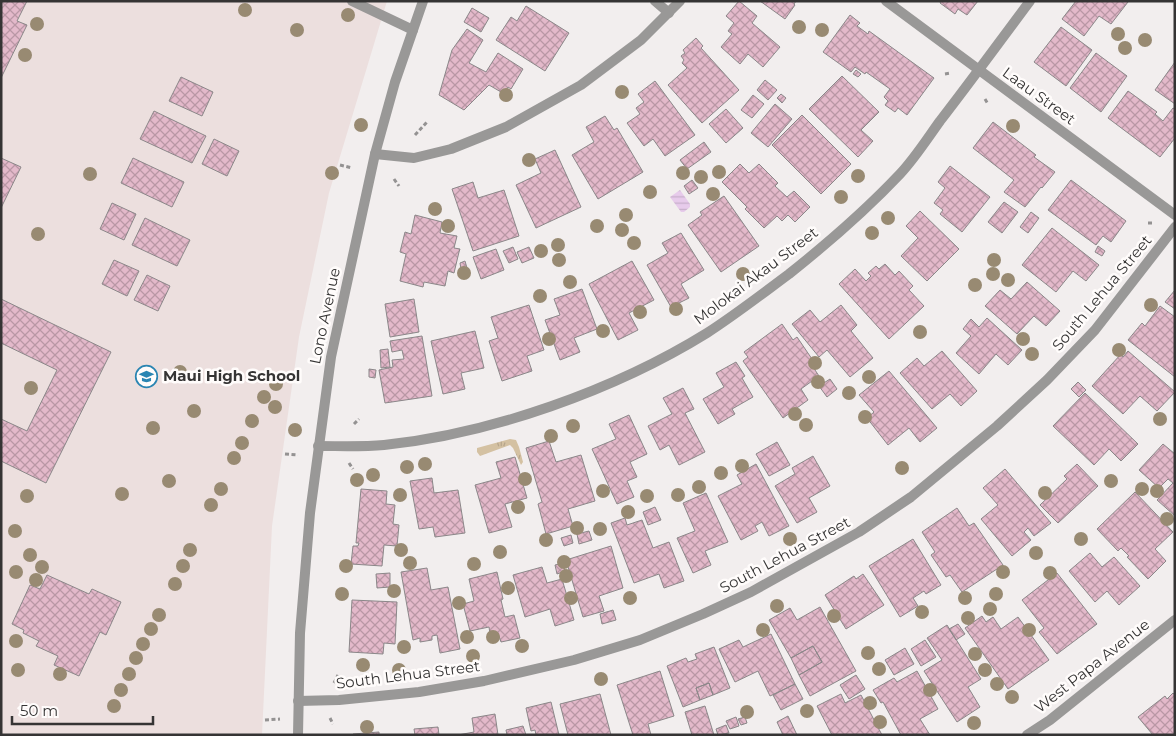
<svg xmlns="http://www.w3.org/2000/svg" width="1176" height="736" font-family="Montserrat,sans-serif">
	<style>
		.built { fill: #ecdfde }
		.grass { fill: url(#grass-tufts) }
		.water { fill: url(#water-rules) }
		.building { fill: url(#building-cross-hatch); stroke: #8b8789 }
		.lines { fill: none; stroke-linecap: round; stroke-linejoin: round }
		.path { stroke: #949292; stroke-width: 3; stroke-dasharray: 4 2.5; stroke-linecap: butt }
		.service { stroke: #999897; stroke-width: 10 }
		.minor { stroke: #999897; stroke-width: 10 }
		.tertiary { stroke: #999897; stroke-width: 10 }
		.tree { fill: #988a72 }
		.labels { text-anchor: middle; stroke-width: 5; stroke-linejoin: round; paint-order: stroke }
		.street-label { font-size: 15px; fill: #353434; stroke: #fffcfb }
		.poi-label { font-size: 15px; font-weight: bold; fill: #353434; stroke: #fffcfb; text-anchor: start }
	</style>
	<defs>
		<pattern id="grass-tufts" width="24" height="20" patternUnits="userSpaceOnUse" patternTransform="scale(1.25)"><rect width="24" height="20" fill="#d4c1a2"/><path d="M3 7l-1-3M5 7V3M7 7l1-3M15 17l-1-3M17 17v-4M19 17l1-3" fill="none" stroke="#b7a68c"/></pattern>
		<pattern id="water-rules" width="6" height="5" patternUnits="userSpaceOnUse" patternTransform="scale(1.25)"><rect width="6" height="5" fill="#e7cbeb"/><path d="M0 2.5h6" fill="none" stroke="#c7afca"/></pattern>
		<pattern id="building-cross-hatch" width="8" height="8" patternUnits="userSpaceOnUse" patternTransform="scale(1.25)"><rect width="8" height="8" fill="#e3b9ca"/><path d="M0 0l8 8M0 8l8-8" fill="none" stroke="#b997a5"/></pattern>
	</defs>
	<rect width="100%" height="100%" fill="#f2eeee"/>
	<path class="built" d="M 1,1 L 387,1 L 329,193 L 299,337 L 272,526 L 262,735 L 1,735 Z"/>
	<path class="grass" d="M 510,439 L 516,440 L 519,447 L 523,462 L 521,465 L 513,448 L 510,445 L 480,456 L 477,452 L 477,448 Z"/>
	<path class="water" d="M 680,190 L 690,204 L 690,207 L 684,212 L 681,212 L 670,197 Z"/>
	<path class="building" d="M 1,1 L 27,1 L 17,21 L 27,25 L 1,78 Z
		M 739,1 L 757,16 L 752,23 L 780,47 L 763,67 L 748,54 L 740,64 L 721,47 L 732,34 L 728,31 L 734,23 L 726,16 Z
		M 760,1 L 796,1 L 794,4 L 795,5 L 785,19 Z
		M 941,1 L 978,1 L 967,15 L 958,9 L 955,14 L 940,3 Z
		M 1076,1 L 1128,1 L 1128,2 L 1111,24 L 1099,16 L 1084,36 L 1062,19 Z
		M 526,6 L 569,33 L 545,71 L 496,40 L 511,17 L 517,21 Z
		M 472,8 L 489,18 L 481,32 L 464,22 Z
		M 850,15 L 860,23 L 857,26 L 868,34 L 869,31 L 934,78 L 907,115 L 898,108 L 895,112 L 885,105 L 888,101 L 884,97 L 890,89 L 866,72 L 865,74 L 855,67 L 851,72 L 823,52 Z
		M 1061,27 L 1092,50 L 1066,86 L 1034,62 Z
		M 467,29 L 483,40 L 469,63 L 486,72 L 498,53 L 523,69 L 511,89 L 508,87 L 505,92 L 502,90 L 501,92 L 489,85 L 464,110 L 439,95 L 452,50 Z
		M 696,38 L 703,46 L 701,48 L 739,90 L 702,123 L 668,85 L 687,68 L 682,63 L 684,60 L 681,56 L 685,53 L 683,50 Z
		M 1096,53 L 1127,76 L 1101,112 L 1070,88 Z
		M 1175,62 L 1175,104 L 1155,90 Z
		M 856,70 L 861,74 L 858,77 L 853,74 Z
		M 842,76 L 879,112 L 861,130 L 873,141 L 858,157 L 809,109 Z
		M 181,77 L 213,92 L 202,116 L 169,101 Z
		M 765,80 L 777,90 L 768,100 L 757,90 Z
		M 655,81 L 695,135 L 665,156 L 653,139 L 644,146 L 627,123 L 640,114 L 636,108 L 644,102 L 638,94 Z
		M 1128,91 L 1157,112 L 1155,114 L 1163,121 L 1173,108 L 1175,109 L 1175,138 L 1160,157 L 1108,118 Z
		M 781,94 L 786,98 L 782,103 L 777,98 Z
		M 753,95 L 764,104 L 752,118 L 741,110 Z
		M 775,104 L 792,119 L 768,147 L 751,133 Z
		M 726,109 L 743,128 L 726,143 L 709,124 Z
		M 154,111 L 206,136 L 192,163 L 140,139 Z
		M 802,115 L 851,164 L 821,194 L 772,145 Z
		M 605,116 L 614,130 L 617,128 L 643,172 L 598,199 L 572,155 L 594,142 L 586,127 Z
		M 993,122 L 1036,155 L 1034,157 L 1055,172 L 1042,188 L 1041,187 L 1025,207 L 1004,192 L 1014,180 L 973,148 Z
		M 214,139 L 239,151 L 227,176 L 202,164 Z
		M 704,142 L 711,152 L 687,169 L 680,160 Z
		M 555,150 L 581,207 L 536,228 L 516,185 L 541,173 L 535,159 Z
		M 1,158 L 21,167 L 1,208 Z
		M 133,158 L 184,182 L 172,207 L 121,183 Z
		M 740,164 L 749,173 L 759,164 L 778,183 L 775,186 L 787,197 L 794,191 L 810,207 L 795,222 L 788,215 L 782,221 L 777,216 L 764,228 L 745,209 L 747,207 L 722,182 Z
		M 950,166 L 990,197 L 962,232 L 940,214 L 943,210 L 934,203 L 945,188 L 938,182 Z
		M 692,180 L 698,188 L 689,194 L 684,186 Z
		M 1071,180 L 1126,221 L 1111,242 L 1103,236 L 1096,245 L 1048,210 Z
		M 473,182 L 478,198 L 504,190 L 519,236 L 473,251 L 452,189 Z
		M 724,196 L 759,246 L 721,272 L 688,225 L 702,215 L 700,212 Z
		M 1004,202 L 1018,212 L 1002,233 L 988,222 Z
		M 112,203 L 136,214 L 124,240 L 100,229 Z
		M 920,211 L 959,249 L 927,281 L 901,256 L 918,238 L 906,226 Z
		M 1031,212 L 1039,218 L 1028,233 L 1020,227 Z
		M 415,215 L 442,222 L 440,233 L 457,236 L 454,248 L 460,249 L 459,252 L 454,273 L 448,271 L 445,286 L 424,282 L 423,287 L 400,281 L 406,254 L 400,252 L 405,232 L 411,234 Z
		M 145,218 L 190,240 L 177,266 L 132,245 Z
		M 1052,228 L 1099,265 L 1086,281 L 1073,271 L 1056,292 L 1022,265 Z
		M 681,233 L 704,270 L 681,284 L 689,298 L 671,307 L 647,265 L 668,253 L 662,243 Z
		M 1098,246 L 1105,251 L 1102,256 L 1095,252 Z
		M 513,247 L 518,259 L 509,263 L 503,251 Z
		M 529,247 L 534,258 L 522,263 L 517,252 Z
		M 496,249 L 504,270 L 481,279 L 473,257 Z
		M 114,260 L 139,271 L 127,296 L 102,284 Z
		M 465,261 L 467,268 L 461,269 L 460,263 Z
		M 632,261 L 654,300 L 629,313 L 638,330 L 618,340 L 589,284 Z
		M 885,264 L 895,275 L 899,271 L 913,286 L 909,290 L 924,306 L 889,339 L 839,284 L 855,269 L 866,281 L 871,276 L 868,273 L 876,266 L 879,269 Z
		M 147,275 L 170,286 L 158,311 L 134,300 Z
		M 1027,282 L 1060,311 L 1046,326 L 1034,316 L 1017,334 L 985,306 L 1000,290 L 1011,299 Z
		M 582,289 L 597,329 L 574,338 L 580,352 L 560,360 L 545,320 L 560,315 L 554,299 Z
		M 1175,290 L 1175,309 L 1165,302 Z
		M 1,299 L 111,352 L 46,483 L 1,461 L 1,419 L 27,431 L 57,370 L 1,343 Z
		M 414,299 L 419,332 L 390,337 L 385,304 Z
		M 529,305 L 544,350 L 527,356 L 532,371 L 502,381 L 489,341 L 498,338 L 491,317 Z
		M 841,305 L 857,325 L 851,331 L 873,358 L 850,377 L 827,350 L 819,357 L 792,324 L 810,310 L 820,322 Z
		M 1160,306 L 1175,317 L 1175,377 L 1128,340 L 1142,323 L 1145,326 Z
		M 987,318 L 1022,350 L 1008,365 L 996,354 L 979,374 L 956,353 L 971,336 L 963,329 L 971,319 L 979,327 Z
		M 782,324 L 793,340 L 797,337 L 812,359 L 809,361 L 819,376 L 801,389 L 808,400 L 783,418 L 743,361 L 748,357 L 744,352 Z
		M 475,331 L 484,368 L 461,373 L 465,389 L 443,394 L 431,341 Z
		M 422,336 L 432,396 L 385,403 L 379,370 L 393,367 L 392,360 L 404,359 L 402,350 L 392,352 L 390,341 Z
		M 388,349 L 390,367 L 381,368 L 380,350 Z
		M 942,351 L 977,391 L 961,406 L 950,394 L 932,409 L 900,373 L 917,358 L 924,366 Z
		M 1128,351 L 1175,392 L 1157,411 L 1140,396 L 1123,414 L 1092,386 L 1121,354 L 1123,357 Z
		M 736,362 L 745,376 L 742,378 L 753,397 L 732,409 L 735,414 L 718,424 L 703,399 L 724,387 L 716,373 Z
		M 369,369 L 376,370 L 375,378 L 369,377 Z
		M 889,371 L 937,428 L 920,442 L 909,428 L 888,445 L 867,418 L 874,412 L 859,395 Z
		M 830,379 L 837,389 L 827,397 L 819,386 Z
		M 1078,382 L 1086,390 L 1079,397 L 1071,389 Z
		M 683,388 L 694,409 L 685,413 L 705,452 L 679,465 L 669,445 L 660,450 L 648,426 L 672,414 L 663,398 Z
		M 1085,393 L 1138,444 L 1121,461 L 1109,449 L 1094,465 L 1053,426 Z
		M 629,415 L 647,454 L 630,462 L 637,477 L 627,481 L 634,497 L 617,504 L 592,449 L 616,439 L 609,424 Z
		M 549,441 L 556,462 L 581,455 L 595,501 L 568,509 L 573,526 L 546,534 L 538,504 L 542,502 L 526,448 Z
		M 777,442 L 790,465 L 769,476 L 756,454 Z
		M 1163,444 L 1175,454 L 1175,516 L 1157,500 L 1173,483 L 1168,479 L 1159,488 L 1139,470 Z
		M 813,456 L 830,486 L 809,498 L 817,512 L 797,523 L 775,486 L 795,474 L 792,468 Z
		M 515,457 L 527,498 L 505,504 L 512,527 L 489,533 L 475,485 L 501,478 L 496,462 Z
		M 756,464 L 789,526 L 769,536 L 762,522 L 755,526 L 758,531 L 741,540 L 718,496 L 742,484 L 737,475 Z
		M 1077,464 L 1098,486 L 1058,523 L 1040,505 L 1067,479 L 1064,476 Z
		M 1005,469 L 1051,523 L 1034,536 L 1028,528 L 1024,532 L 1031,540 L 1012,556 L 981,519 L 998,505 L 983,488 Z
		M 432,478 L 434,493 L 458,490 L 465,533 L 435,537 L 433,527 L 419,529 L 410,481 Z
		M 361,489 L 387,491 L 386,504 L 395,505 L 393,524 L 399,525 L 397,546 L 384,545 L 382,566 L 351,564 L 353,546 L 358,546 L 359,543 L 356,543 Z
		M 1135,492 L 1173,532 L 1155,549 L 1166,561 L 1148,579 L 1127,557 L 1129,556 L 1121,548 L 1118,551 L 1097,529 Z
		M 706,493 L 728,542 L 705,551 L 711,565 L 693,573 L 677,538 L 695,531 L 683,503 Z
		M 655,507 L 661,520 L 648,525 L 643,512 Z
		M 957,508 L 969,526 L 974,523 L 1003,565 L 962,592 L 950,575 L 946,577 L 931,555 L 935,552 L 922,532 Z
		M 625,518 L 627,525 L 642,520 L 653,548 L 669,542 L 684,581 L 664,588 L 659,574 L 634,583 L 611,523 Z
		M 589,531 L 592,540 L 579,544 L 577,534 Z
		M 571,535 L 573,543 L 564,546 L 561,538 Z
		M 913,539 L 941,585 L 926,594 L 924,591 L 913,598 L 918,606 L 900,617 L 869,566 Z
		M 611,546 L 623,588 L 599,596 L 604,611 L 583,617 L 566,560 Z
		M 1090,553 L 1102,567 L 1114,557 L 1140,586 L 1119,605 L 1107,591 L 1095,602 L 1069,571 Z
		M 563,563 L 565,571 L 557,574 L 555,565 Z
		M 542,567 L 547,583 L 562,579 L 574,620 L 555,626 L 550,609 L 525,617 L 513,575 Z
		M 427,568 L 431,590 L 448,587 L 460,649 L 440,653 L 437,635 L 432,636 L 432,640 L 420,642 L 420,638 L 413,640 L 401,572 Z
		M 497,572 L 503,599 L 501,600 L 505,617 L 514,615 L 520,638 L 501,642 L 498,633 L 490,634 L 489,627 L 470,631 L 463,604 L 474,601 L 469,579 Z
		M 390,573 L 390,587 L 377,588 L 376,574 Z
		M 1057,573 L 1097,624 L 1057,654 L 1039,632 L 1044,628 L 1022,600 Z
		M 863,574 L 884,605 L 846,629 L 825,595 L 854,576 L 856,579 Z
		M 47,575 L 89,594 L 92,589 L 121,602 L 106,635 L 100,632 L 79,676 L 54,665 L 58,656 L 36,646 L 39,641 L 23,633 L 24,630 L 12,624 L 30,585 L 40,589 Z
		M 352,600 L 397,602 L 395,644 L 384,643 L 383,654 L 349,652 Z
		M 820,607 L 856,671 L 810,696 L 799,675 L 822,662 L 813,646 L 791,658 L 769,620 L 790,608 L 797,620 Z
		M 613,610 L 616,620 L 602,624 L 600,614 Z
		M 982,616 L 986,622 L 993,617 L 1001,629 L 1018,617 L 1049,660 L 1008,689 L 965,628 Z
		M 958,624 L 965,634 L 956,640 L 949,629 Z
		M 947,625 L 981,679 L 968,687 L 980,707 L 957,722 L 924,671 L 942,660 L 927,638 Z
		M 771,634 L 795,684 L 770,696 L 758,671 L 735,682 L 719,649 L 739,640 L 743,647 Z
		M 925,640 L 936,657 L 921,666 L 911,649 Z
		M 813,646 L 822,662 L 799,675 L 791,658 Z
		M 714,647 L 730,688 L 713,695 L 709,683 L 696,688 L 700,700 L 683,707 L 667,666 L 686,658 L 688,662 L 697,659 L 695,654 Z
		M 905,648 L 914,664 L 894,675 L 885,660 Z
		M 660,671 L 674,716 L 648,724 L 651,735 L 633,735 L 617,685 Z
		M 917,671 L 938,709 L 920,719 L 930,735 L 901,735 L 883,702 L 881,703 L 873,690 L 894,678 L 897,682 Z
		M 856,675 L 865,689 L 849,699 L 840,685 Z
		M 709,683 L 713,695 L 700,700 L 696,688 Z
		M 795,684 L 803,699 L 781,710 L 773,695 Z
		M 1173,693 L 1175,695 L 1175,735 L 1153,735 L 1138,717 L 1165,696 L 1167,699 Z
		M 600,694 L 611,735 L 568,735 L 560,704 Z
		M 841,694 L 845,703 L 861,695 L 882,735 L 832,735 L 817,706 Z
		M 551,702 L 559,735 L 536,735 L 535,730 L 531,731 L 526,708 Z
		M 705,706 L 714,735 L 692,735 L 685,712 Z
		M 495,714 L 498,735 L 458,735 L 474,732 L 472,718 Z
		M 788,716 L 797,735 L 783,735 L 777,722 Z
		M 736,717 L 739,726 L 730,729 L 726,721 Z
		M 745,717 L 747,723 L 741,725 L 738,719 Z
		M 726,725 L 729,733 L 718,735 L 716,729 Z
		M 523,726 L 526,735 L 507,735 L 506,730 Z
		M 438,727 L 439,735 L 415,735 L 414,729 Z
		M 379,732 L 379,735 L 353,735 L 353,734 Z"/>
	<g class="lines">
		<path class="path" d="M 945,74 L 951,73
			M 985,99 L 988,104
			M 415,135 L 427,122
			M 340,165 L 352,168
			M 394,179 L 399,186
			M 1148,223 L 1152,223
			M 354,424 L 359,419
			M 285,454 L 298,455
			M 349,463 L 353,469
			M 334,683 L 338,675
			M 330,718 L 333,724
			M 265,720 L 280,719"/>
		<path class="service" d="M 352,1 L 413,30
			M 655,1 L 669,13"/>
		<path class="minor" d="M 886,1 L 1175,215
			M 375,154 L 414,158 L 451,149 L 506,127 L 581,85 L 641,40 L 680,1
			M 318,446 C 340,446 362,447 384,445 C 491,434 615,390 707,333 C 735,315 762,294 789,274 C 828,243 866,210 900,174 C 915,158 927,139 940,121 C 971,81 1000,41 1030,1
			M 298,701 L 339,700 L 419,692 L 484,681 L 574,660 L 640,640 L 703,614 L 751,592 L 859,532 L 911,497 L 997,426 L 1047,380 L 1095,330 L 1175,227"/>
		<path class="tertiary" d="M 298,735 L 300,633 L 310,513 L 331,357 L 375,154 L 395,82 L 423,1
			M 1027,735 L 1050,720 L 1175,620"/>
	</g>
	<g class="tree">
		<circle cx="245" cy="10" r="7"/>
		<circle cx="348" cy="15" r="7"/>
		<circle cx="37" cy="24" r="7"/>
		<circle cx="799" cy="27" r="7"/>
		<circle cx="297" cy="30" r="7"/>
		<circle cx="822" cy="30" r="7"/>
		<circle cx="1118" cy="34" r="7"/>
		<circle cx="1145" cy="40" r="7"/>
		<circle cx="1125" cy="48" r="7"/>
		<circle cx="25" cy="55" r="7"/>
		<circle cx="622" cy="92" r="7"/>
		<circle cx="506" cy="95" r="7"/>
		<circle cx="361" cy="125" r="7"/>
		<circle cx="1013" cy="126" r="7"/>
		<circle cx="529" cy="160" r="7"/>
		<circle cx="719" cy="172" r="7"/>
		<circle cx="332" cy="173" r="7"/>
		<circle cx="683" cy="173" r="7"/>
		<circle cx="90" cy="174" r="7"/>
		<circle cx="858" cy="176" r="7"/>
		<circle cx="701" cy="177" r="7"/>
		<circle cx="650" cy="192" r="7"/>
		<circle cx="713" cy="194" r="7"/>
		<circle cx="841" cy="197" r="7"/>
		<circle cx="435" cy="209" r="7"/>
		<circle cx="626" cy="215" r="7"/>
		<circle cx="888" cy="218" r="7"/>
		<circle cx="448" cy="226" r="7"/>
		<circle cx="597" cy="226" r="7"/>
		<circle cx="622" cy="230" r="7"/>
		<circle cx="872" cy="233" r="7"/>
		<circle cx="38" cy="234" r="7"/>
		<circle cx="634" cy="243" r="7"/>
		<circle cx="558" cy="245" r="7"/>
		<circle cx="541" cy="251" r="7"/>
		<circle cx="559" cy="260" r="7"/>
		<circle cx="994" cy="260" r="7"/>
		<circle cx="464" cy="273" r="7"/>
		<circle cx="743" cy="274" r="7"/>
		<circle cx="993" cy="274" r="7"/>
		<circle cx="1008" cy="280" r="7"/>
		<circle cx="570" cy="282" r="7"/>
		<circle cx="975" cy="285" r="7"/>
		<circle cx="540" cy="296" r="7"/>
		<circle cx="1151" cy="305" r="7"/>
		<circle cx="676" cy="309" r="7"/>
		<circle cx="640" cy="312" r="7"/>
		<circle cx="603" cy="331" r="7"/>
		<circle cx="920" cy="332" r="7"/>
		<circle cx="549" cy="339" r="7"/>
		<circle cx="1023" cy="339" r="7"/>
		<circle cx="1119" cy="350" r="7"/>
		<circle cx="1032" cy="354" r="7"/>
		<circle cx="815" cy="363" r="7"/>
		<circle cx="180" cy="372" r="7"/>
		<circle cx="869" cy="377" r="7"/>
		<circle cx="818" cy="382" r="7"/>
		<circle cx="276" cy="384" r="7"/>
		<circle cx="31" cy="388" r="7"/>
		<circle cx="849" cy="393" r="7"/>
		<circle cx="264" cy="397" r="7"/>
		<circle cx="275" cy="407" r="7"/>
		<circle cx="194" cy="411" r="7"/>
		<circle cx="795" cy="414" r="7"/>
		<circle cx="865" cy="417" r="7"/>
		<circle cx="1160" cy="419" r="7"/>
		<circle cx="252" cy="421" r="7"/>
		<circle cx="806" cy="425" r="7"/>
		<circle cx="573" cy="426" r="7"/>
		<circle cx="153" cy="428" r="7"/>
		<circle cx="295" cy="430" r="7"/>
		<circle cx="551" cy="436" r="7"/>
		<circle cx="242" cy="443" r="7"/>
		<circle cx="234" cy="458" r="7"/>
		<circle cx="425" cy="464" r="7"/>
		<circle cx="742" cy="466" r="7"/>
		<circle cx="407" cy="467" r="7"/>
		<circle cx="902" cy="468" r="7"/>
		<circle cx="721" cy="473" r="7"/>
		<circle cx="373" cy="475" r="7"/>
		<circle cx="525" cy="479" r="7"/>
		<circle cx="357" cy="480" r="7"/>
		<circle cx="169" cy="481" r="7"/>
		<circle cx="1111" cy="481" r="7"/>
		<circle cx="699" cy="487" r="7"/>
		<circle cx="221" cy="489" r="7"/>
		<circle cx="1142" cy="489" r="7"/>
		<circle cx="603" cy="491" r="7"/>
		<circle cx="1157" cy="491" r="7"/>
		<circle cx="1045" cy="493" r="7"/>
		<circle cx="122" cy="494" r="7"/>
		<circle cx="400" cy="495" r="7"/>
		<circle cx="678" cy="495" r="7"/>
		<circle cx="27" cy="496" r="7"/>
		<circle cx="647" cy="496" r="7"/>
		<circle cx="211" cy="505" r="7"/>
		<circle cx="518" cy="507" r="7"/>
		<circle cx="628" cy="512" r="7"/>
		<circle cx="1167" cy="519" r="7"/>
		<circle cx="577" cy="528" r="7"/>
		<circle cx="600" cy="529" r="7"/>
		<circle cx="15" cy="531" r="7"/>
		<circle cx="790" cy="539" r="7"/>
		<circle cx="1081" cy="539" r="7"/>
		<circle cx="546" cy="540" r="7"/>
		<circle cx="190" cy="550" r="7"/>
		<circle cx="401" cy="550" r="7"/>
		<circle cx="500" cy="552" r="7"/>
		<circle cx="1036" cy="553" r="7"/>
		<circle cx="30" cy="555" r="7"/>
		<circle cx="564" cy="562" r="7"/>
		<circle cx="410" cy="563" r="7"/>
		<circle cx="474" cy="564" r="7"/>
		<circle cx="183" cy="566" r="7"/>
		<circle cx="346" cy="566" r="7"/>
		<circle cx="42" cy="567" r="7"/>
		<circle cx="16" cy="572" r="7"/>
		<circle cx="1003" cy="572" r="7"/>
		<circle cx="1050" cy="573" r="7"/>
		<circle cx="566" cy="576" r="7"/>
		<circle cx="36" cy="580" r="7"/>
		<circle cx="175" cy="584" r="7"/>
		<circle cx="508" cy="588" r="7"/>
		<circle cx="394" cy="591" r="7"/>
		<circle cx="342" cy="594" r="7"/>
		<circle cx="996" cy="594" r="7"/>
		<circle cx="571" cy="598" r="7"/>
		<circle cx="630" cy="598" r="7"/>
		<circle cx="965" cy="598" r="7"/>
		<circle cx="459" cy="603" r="7"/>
		<circle cx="777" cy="606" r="7"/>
		<circle cx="990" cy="609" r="7"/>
		<circle cx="922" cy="612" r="7"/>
		<circle cx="159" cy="615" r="7"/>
		<circle cx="834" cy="616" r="7"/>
		<circle cx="968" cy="618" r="7"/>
		<circle cx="151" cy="629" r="7"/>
		<circle cx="763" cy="630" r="7"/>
		<circle cx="1029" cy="630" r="7"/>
		<circle cx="467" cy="637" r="7"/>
		<circle cx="493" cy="637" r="7"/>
		<circle cx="16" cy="641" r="7"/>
		<circle cx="143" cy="644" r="7"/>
		<circle cx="522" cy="646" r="7"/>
		<circle cx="404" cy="647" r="7"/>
		<circle cx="868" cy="653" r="7"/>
		<circle cx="975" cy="654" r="7"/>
		<circle cx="473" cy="656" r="7"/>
		<circle cx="136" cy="658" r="7"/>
		<circle cx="363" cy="665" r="7"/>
		<circle cx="879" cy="669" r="7"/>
		<circle cx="18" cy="670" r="7"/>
		<circle cx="399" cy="670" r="7"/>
		<circle cx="985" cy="670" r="7"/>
		<circle cx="60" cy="674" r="7"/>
		<circle cx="129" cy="674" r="7"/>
		<circle cx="601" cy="679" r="7"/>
		<circle cx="997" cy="684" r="7"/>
		<circle cx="121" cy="690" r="7"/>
		<circle cx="930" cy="690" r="7"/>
		<circle cx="1012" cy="697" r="7"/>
		<circle cx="870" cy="703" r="7"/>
		<circle cx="114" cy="706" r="7"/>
		<circle cx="807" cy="711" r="7"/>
		<circle cx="747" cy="712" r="7"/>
		<circle cx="880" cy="722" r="7"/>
		<circle cx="974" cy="723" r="7"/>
		<circle cx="367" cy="727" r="7"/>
	</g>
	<defs>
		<symbol id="school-ring" viewBox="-11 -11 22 22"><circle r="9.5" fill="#fffcfb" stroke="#2a85b2" stroke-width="1.5"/><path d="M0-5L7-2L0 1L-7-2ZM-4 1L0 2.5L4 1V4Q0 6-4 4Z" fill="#2a85b2"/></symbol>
	</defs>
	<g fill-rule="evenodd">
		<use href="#school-ring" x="134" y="364" width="25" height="25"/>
	</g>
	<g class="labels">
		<g class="street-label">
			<text transform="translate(1039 96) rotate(36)" y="5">Laau Street</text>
			<text transform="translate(756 276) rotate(-37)" y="5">Molokai Akau Street</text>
			<text transform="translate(1102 293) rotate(-50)" y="5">South Lehua Street</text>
			<text transform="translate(325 316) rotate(-78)" y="5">Lono Avenue</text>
			<text transform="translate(785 555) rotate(-28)" y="5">South Lehua Street</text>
			<text transform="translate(1092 666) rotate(-38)" y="5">West Papa Avenue</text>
			<text transform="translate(408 675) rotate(-7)" y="5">South Lehua Street</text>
		</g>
		<g class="poi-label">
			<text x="163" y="381">Maui High School</text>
		</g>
	</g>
	<rect width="1176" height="736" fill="none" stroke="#353434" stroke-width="5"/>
	<path d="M12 716v8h141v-8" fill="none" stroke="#353434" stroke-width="2.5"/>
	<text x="20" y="716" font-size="15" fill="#353434" stroke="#fffcfb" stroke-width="4" paint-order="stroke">50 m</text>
</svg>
